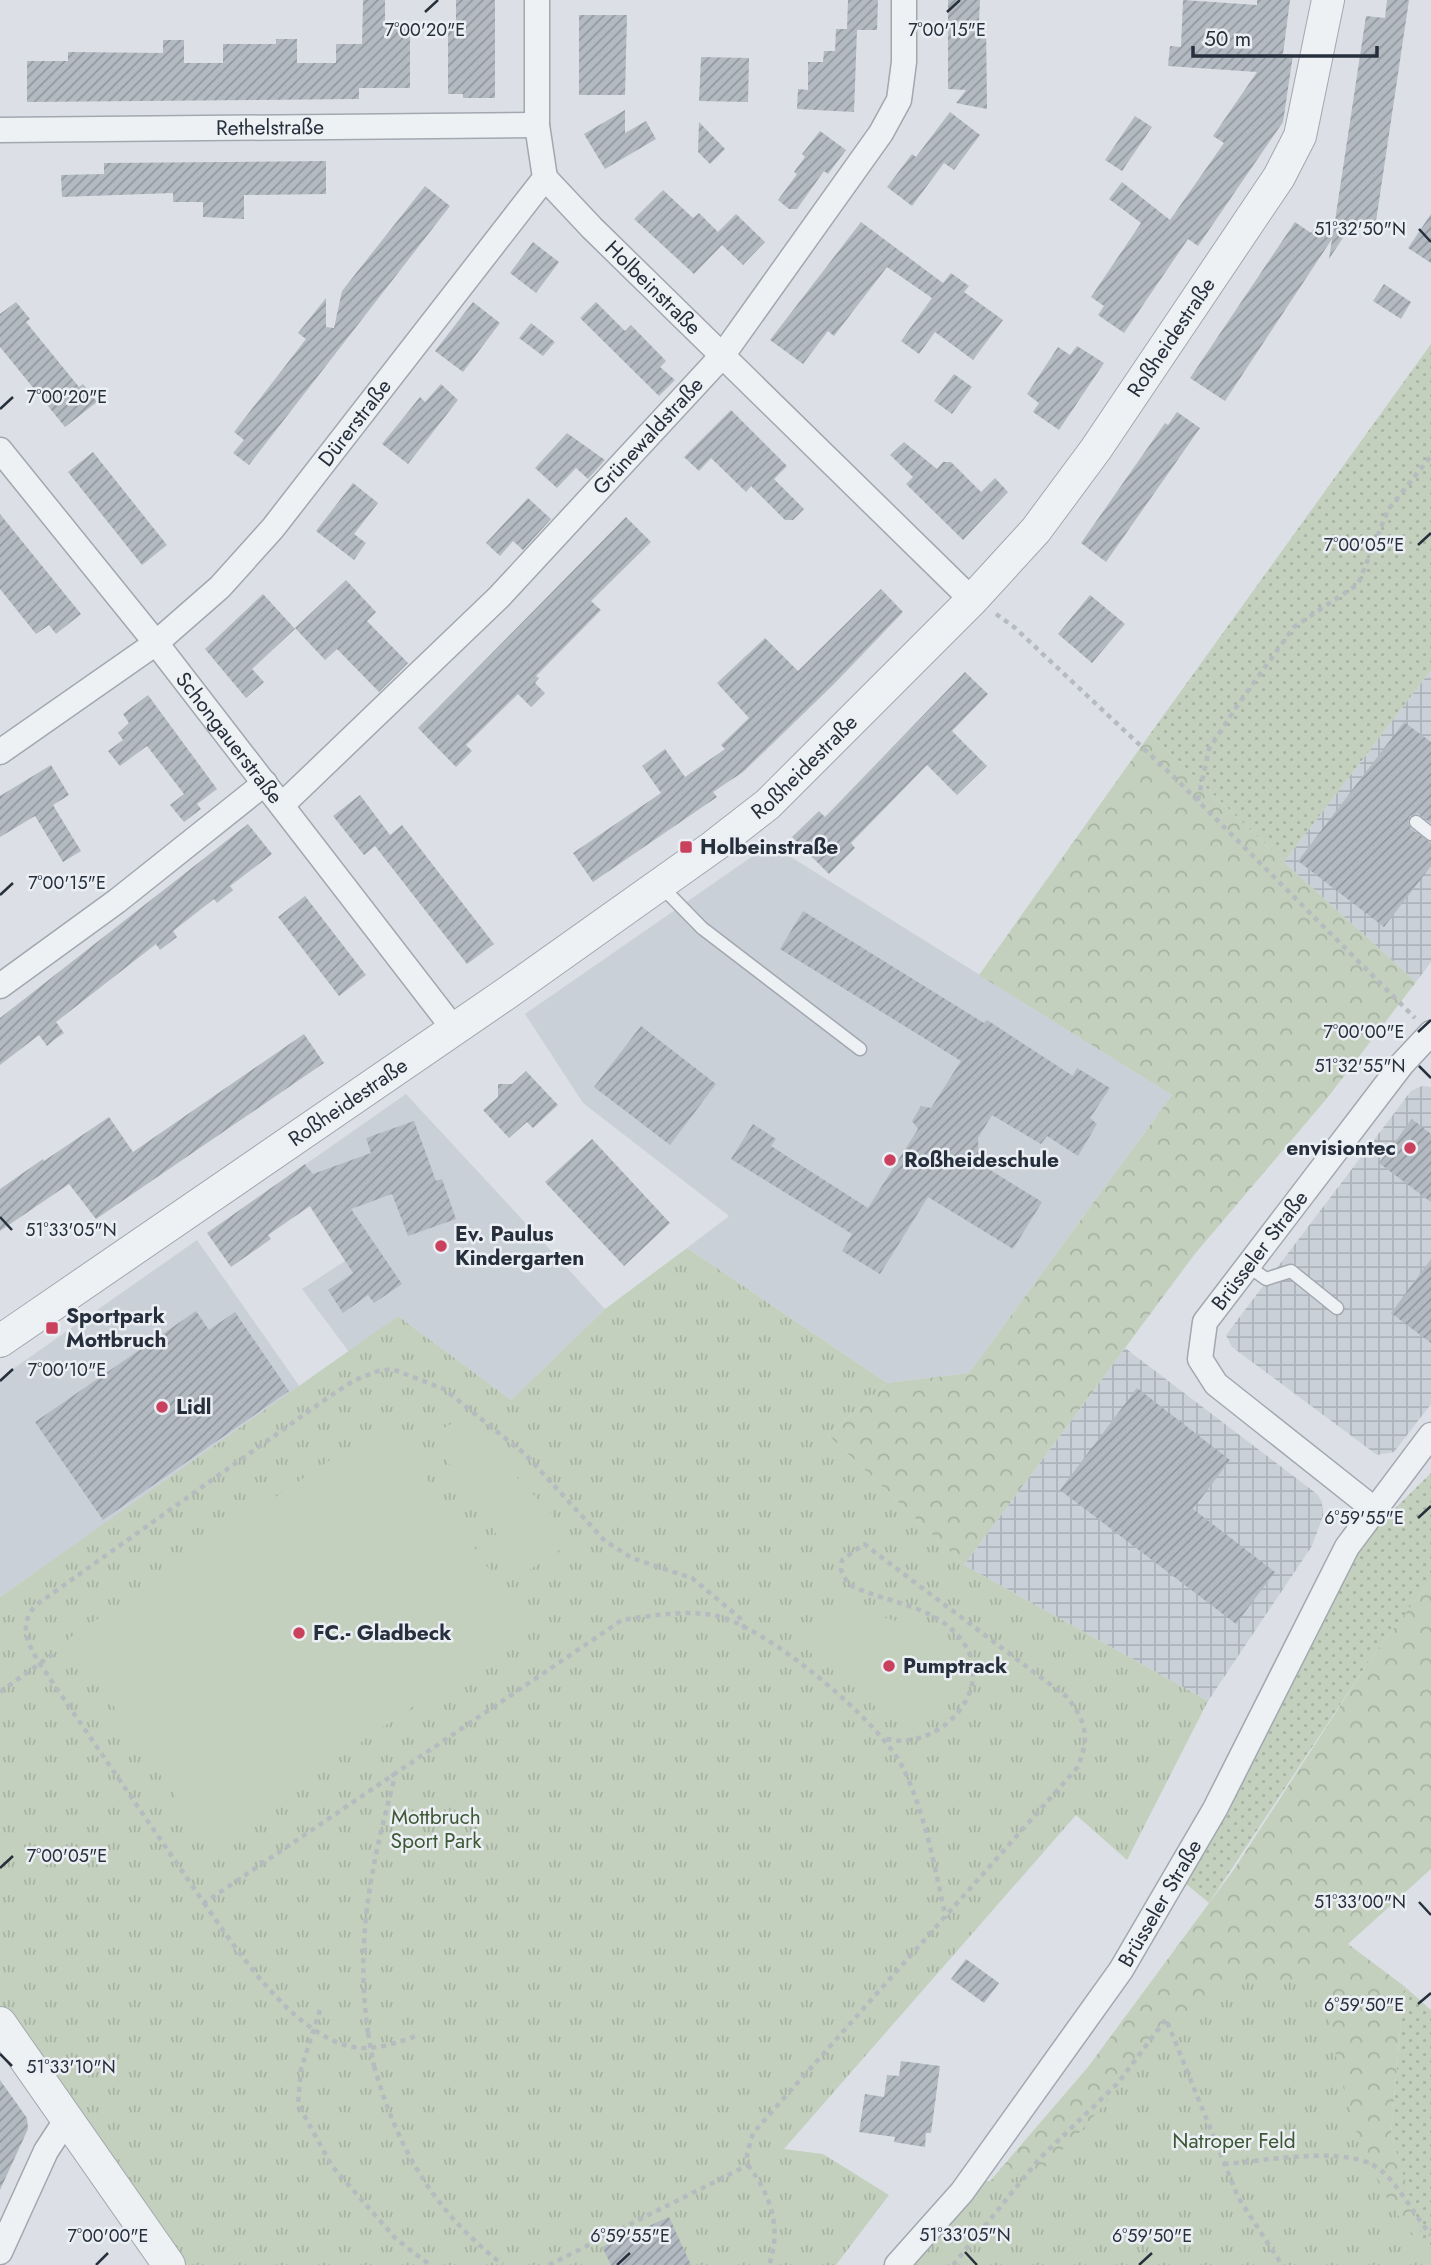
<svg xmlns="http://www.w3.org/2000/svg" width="1431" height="2265" font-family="Jost,sans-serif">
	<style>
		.built { fill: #cad0d8 }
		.industrial { fill: url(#industrial-grid) }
		.grass { fill: url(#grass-dots) }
		.forest { fill: url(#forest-crowns) }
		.park { fill: url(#park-tufts) }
		.pitch { fill: #c3d0bd }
		.building { fill: url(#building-hatch) }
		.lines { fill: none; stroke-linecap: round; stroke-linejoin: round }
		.service-casing { stroke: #a2a7b0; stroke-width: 15 }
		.minor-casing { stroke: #a2a7b0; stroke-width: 27 }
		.tertiary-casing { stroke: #a2a7b0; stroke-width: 34 }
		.path { stroke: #b6bbc0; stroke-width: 4.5; stroke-dasharray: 5 5; stroke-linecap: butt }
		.service { stroke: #eef1f4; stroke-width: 12 }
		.minor { stroke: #eef1f4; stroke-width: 24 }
		.tertiary { stroke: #eef1f4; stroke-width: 32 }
		.path-bridge { stroke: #b6bbc0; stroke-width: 4.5; stroke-dasharray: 5 5; stroke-linecap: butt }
		.ticks { fill: none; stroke: #262f3c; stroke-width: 2.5 }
		.poi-dot { fill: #ca415e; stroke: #ebeff4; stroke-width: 2.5 }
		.labels { text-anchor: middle; stroke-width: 5; stroke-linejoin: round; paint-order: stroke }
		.street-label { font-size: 21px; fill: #262f3c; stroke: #ebeff4 }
		.poi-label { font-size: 21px; font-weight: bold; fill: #262f3c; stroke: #ebeff4; text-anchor: start }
		.park-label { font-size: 21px; fill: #3c5734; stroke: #ebeff4 }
		.ticks-label { font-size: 18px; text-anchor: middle; fill: #262f3c; stroke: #ebeff4; stroke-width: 5; stroke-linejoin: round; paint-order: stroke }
	</style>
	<defs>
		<pattern id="industrial-grid" width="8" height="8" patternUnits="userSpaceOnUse" patternTransform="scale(1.75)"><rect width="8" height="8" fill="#cad0d8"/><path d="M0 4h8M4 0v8" fill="none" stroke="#adb3ba"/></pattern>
		<pattern id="grass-dots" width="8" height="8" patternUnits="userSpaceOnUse" patternTransform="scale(1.75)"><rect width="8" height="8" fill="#c3d0bd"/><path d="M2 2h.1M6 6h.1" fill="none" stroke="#a7b3a3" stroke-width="1.8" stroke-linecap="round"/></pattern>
		<pattern id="forest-crowns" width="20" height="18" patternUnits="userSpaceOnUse" patternTransform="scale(1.75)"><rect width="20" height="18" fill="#c3d0bd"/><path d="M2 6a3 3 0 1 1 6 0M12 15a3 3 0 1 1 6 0" fill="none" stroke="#a7b3a3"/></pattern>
		<pattern id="park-tufts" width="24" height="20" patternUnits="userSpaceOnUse" patternTransform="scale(1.75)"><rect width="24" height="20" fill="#c3d0bd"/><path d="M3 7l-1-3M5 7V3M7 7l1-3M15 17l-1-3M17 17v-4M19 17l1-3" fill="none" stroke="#a7b3a3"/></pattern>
		<pattern id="building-hatch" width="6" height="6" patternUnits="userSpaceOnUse" patternTransform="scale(1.75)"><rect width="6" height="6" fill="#b3bac2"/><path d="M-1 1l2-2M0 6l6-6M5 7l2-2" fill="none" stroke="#91989f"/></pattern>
	</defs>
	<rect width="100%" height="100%" fill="#dce0e6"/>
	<path class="built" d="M 770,844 L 1172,1095 L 969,1373 L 887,1383 L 687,1248 L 729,1216 L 583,1103 L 525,1014 Z
		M 406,1094 L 605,1309 L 511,1400 L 398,1316 L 349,1352 L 302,1289 L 345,1261 L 309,1206 L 326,1194 L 306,1164 Z
		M 197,1240 L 300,1387 L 0,1597 L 0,1378 Z"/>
	<path class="industrial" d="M 1431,670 L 1431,962 L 1416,982 L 1284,862 Z
		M 1422,1086 L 1431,1087 L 1431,1404 L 1394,1452 L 1377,1455 L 1232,1347 L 1226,1335 L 1411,1091 Z
		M 1125,1348 L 1317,1494 L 1322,1502 L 1323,1516 L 1312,1546 L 1208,1701 L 964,1565 Z"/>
	<path class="grass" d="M 1431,344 L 1431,670 L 1284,862 L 1150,734 Z
		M 1431,1473 L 1431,1580 L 1371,1658 L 1209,1903 L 1185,1883 L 1365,1538 Z
		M 1404,1986 L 1431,2010 L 1431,2258 L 1426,2257 L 1391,2134 Z"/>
	<path class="forest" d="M 1150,734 L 1284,862 L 1416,982 L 1328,1097 L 1194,1255 L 964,1565 L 828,1435 L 887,1383 L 969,1373 L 1172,1095 L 979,975 Z
		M 1431,1580 L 1431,1869 L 1348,1944 L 1404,1986 L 1391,2134 L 1431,2265 L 918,2265 L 1088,2067 L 1235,1868 L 1371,1658 Z"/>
	<path class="park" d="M 687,1248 L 887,1383 L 828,1435 L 964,1565 L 1208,1701 L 1127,1860 L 1076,1815 L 784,2149 L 823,2154 L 889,2195 L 836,2265 L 175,2265 L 0,2010 L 0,1597 L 398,1316 L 511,1400 L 605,1309 Z
		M 1323,1980 C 1336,2072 1359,2187 1431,2253 L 1431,2265 L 900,2265 L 967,2181 L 1006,2181 L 1045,2167 L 1079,2133 L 1175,2024 L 1214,1988 L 1226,1983 Z"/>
	<path class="pitch" d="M 459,1420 L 488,1449 L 498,1442 L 514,1460 L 514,1474 L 549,1511 L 572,1542 L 523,1574 L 430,1435 Z
		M 387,1421 L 529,1627 L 209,1846 L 68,1639 Z
		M 839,1607 C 871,1615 909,1620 936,1640 C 977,1670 929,1738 885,1713 C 875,1708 865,1696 856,1689 C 837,1673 817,1657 797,1642 Z"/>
	<path class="building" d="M 363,0 L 385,0 L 385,28 L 410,28 L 410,88 L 359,88 L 359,99 L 27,102 L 27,61 L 68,61 L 68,52 L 163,53 L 163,40 L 184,40 L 184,63 L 223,63 L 223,44 L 276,44 L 276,39 L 297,39 L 297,63 L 336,63 L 336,44 L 362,44 Z
		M 456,0 L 495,0 L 495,98 L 463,98 L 463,94 L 448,94 L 448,30 L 456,30 Z
		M 848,0 L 878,0 L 877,30 L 857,30 L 854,112 L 797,109 L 798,89 L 808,90 L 808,62 L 823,62 L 824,51 L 835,51 L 836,29 L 847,29 Z
		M 948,0 L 980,0 L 979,22 L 986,22 L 987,109 L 956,103 L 966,90 L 948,89 Z
		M 1183,0 L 1257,5 L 1257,0 L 1290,0 L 1283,54 L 1293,55 L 1283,122 L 1198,246 L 1188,239 L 1124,333 L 1098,315 L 1104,306 L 1091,297 L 1141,223 L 1109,199 L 1122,182 L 1170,220 L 1224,143 L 1213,136 L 1257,72 L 1168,66 L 1170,46 L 1181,47 Z
		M 1387,0 L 1409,0 L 1375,228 L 1352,224 L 1329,259 L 1332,239 L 1225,401 L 1190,378 L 1295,222 L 1311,233 L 1317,224 L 1333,234 L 1366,16 L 1385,18 Z
		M 579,15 L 627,15 L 625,95 L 579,95 Z
		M 701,57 L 749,58 L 748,102 L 699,101 Z
		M 625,110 L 625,133 L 646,121 L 656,139 L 605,169 L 584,134 Z
		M 950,112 L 980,135 L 954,170 L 944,163 L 912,206 L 887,187 L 912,154 L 916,157 Z
		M 1135,116 L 1152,127 L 1122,171 L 1105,160 Z
		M 699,122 L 725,149 L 710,164 L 698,152 Z
		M 820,131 L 846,150 L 828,174 L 824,171 L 797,209 L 789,209 L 778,200 L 797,174 L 794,172 L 805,157 L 802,154 Z
		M 326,161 L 326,194 L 244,195 L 244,219 L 203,217 L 203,202 L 173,202 L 173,193 L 62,197 L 61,175 L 104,174 L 104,163 Z
		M 425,186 L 450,206 L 249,465 L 233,453 L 244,440 L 234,432 L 306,339 L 298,333 L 326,298 L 326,327 L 334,328 L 342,291 Z
		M 663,190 L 693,218 L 699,213 L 718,232 L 736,214 L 765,242 L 743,265 L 722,245 L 694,274 L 634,219 Z
		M 1431,214 L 1431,263 L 1408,248 Z
		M 861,222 L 943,283 L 951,273 L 969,286 L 964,292 L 1003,320 L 973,360 L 935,332 L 919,354 L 901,341 L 932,298 L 887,267 L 834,336 L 828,331 L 803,364 L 770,340 Z
		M 533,242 L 559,262 L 536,293 L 510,273 Z
		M 1384,284 L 1411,302 L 1401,319 L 1373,301 Z
		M 16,302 L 30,319 L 26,322 L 79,387 L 83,384 L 97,402 L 65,427 L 0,347 L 0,314 Z
		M 473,302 L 500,323 L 463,372 L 435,351 Z
		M 596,302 L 625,331 L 631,325 L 666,361 L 660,367 L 675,380 L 659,396 L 580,318 Z
		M 531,323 L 555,342 L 543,356 L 519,338 Z
		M 1077,346 L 1104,363 L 1059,430 L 1033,412 L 1039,403 L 1027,394 L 1058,347 L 1070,355 Z
		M 954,374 L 972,387 L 952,414 L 934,401 Z
		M 441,384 L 458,400 L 408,464 L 382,444 L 420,397 L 425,402 Z
		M 731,410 L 787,466 L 774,479 L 804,509 L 793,520 L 785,520 L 751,486 L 746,492 L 711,458 L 699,471 L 684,457 Z
		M 1177,412 L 1200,428 L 1106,562 L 1081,543 L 1165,423 L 1168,425 Z
		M 567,433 L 605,460 L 588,479 L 576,468 L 557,488 L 535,468 Z
		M 904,442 L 937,469 L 943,462 L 951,462 L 981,492 L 995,478 L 1008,492 L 963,540 L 906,484 L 913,477 L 890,455 Z
		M 93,452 L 167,545 L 142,565 L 68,472 Z
		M 353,483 L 378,503 L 354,534 L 366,543 L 354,560 L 316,531 Z
		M 528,498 L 551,519 L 523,550 L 513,541 L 500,556 L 486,543 Z
		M 0,514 L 81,614 L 56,634 L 49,625 L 36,634 L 0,589 Z
		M 626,517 L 651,542 L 591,601 L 601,610 L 536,676 L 539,678 L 535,683 L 545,693 L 531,707 L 518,694 L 466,745 L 472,751 L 456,767 L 418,728 Z
		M 346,580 L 376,612 L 367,621 L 408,663 L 379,692 L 337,649 L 325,660 L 295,628 Z
		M 881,589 L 903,612 L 834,684 L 743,772 L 713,792 L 717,797 L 593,882 L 573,853 L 661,793 L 642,766 L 665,749 L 685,777 L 725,749 L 721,745 L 749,718 L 717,683 L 765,638 L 798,671 Z
		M 263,594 L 295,629 L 252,669 L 264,682 L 246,698 L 205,649 Z
		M 1090,595 L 1125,624 L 1092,663 L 1058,634 Z
		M 965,672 L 988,694 L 952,731 L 987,766 L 957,795 L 927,765 L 851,843 L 855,848 L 829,874 L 792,837 L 819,811 L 825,817 Z
		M 148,695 L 217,789 L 197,804 L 201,809 L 184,822 L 170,805 L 184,794 L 147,746 L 120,766 L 108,751 L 123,740 L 118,733 L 129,723 L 123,714 Z
		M 1404,722 L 1431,742 L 1431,823 L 1417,813 L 1410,816 L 1407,821 L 1411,829 L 1431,843 L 1431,866 L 1384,927 L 1298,861 Z
		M 51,765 L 69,795 L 53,805 L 81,851 L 63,862 L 35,816 L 0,837 L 0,796 Z
		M 360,795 L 390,835 L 402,825 L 494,944 L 467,964 L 375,846 L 364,855 L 333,816 Z
		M 248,824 L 272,854 L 230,886 L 233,890 L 217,903 L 214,899 L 173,931 L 177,937 L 160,950 L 156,944 L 56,1022 L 64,1033 L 55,1039 L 47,1046 L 39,1035 L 0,1065 L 0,1018 Z
		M 305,896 L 366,975 L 339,996 L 278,917 Z
		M 803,911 L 984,1023 L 987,1020 L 1073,1076 L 1077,1068 L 1110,1088 L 1090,1118 L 1097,1124 L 1078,1156 L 1047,1136 L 1041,1144 L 992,1115 L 978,1138 L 979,1163 L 1042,1202 L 1013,1249 L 928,1197 L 880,1274 L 842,1251 L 852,1234 L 731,1159 L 753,1124 L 776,1139 L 771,1146 L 868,1208 L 918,1129 L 912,1121 L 921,1106 L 931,1108 L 961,1061 L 780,949 Z
		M 641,1026 L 716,1084 L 670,1145 L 594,1087 Z
		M 304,1034 L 324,1063 L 96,1219 L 69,1184 L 0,1231 L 0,1189 L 43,1159 L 44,1161 L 109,1117 L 133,1152 Z
		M 526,1071 L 558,1105 L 533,1128 L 527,1122 L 509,1138 L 483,1110 L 498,1097 L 498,1084 L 512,1084 Z
		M 1412,1119 L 1431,1134 L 1431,1202 L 1379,1163 Z
		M 414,1121 L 436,1181 L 442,1179 L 456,1219 L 408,1236 L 392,1194 L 351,1209 L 402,1284 L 374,1303 L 368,1295 L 343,1313 L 328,1290 L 353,1273 L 310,1206 L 268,1235 L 271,1239 L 231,1267 L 207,1233 L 305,1164 L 313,1174 L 371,1153 L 366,1138 Z
		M 592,1139 L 670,1223 L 624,1266 L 545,1182 Z
		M 1431,1259 L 1431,1343 L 1391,1313 Z
		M 196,1311 L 209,1330 L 235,1312 L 289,1391 L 103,1520 L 35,1422 Z
		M 1137,1388 L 1230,1460 L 1193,1509 L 1275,1572 L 1236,1624 L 1060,1490 Z
		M 966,1959 L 999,1983 L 984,2003 L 951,1979 Z
		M 901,2061 L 940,2066 L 931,2133 L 926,2133 L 925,2147 L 894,2142 L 895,2137 L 859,2132 L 865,2094 L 884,2097 L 887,2075 L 899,2076 Z
		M 0,2080 L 27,2118 L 28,2129 L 0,2190 Z
		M 669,2217 L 691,2265 L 611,2265 L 602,2247 Z"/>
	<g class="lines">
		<defs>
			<path id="service" d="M 1416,822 L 1431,834
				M 660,885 L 702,928 L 860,1049
				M 1248,1266 L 1266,1279 L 1291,1271 L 1337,1308"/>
			<g id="minor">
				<path id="s1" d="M 0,130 L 537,125"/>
				<path id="s2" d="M 545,178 L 592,228 L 972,600"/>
				<path id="s3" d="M 0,450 L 156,643 L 454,1029"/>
				<path id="s4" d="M 0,752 L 156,643 L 220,587 L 273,528 L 545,178 L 537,125 L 537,0"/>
				<path id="s5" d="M 282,805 L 499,597 L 722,356 L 881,133 L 899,100 L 904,62 L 904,0"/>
				<path d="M 0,986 L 117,901 L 265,783"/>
				<path id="s6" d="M 1375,1510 L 1216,1384 L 1200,1359 L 1205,1322 L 1402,1064 L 1431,1033"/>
				<path d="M 0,2252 L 46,2151 L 67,2119"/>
				<path id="s7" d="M 897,2265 L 962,2192 L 1121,1970 L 1215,1809 L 1347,1547 L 1431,1435"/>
			</g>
			<g id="tertiary">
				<path id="s8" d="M 0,1341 L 507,993 L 714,846 L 768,804 L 972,600 L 1036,530 L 1096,449 L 1279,177 L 1300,136 L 1328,0"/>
				<path d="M 0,2023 L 169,2265"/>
			</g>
		</defs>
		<use href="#service" class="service-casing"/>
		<use href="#minor" class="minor-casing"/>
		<use href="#tertiary" class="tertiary-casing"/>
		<path class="path" d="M 996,614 L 1014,627 L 1175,778 L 1415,1018
			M 1198,800 L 1209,749 L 1237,706 L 1294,627 L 1358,584 L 1388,510 L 1431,456
			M 745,1629 L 740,1618 L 692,1578 L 632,1558 L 605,1541 L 525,1454 L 444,1389 L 392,1369 L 378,1371 L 355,1380 L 333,1394 L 36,1605 C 18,1625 27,1643 40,1664 L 204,1903 L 622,1620 C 651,1616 683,1610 712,1615 C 762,1622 884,1724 904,1770 C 926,1816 935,1869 946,1919
			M 0,1692 L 53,1654
			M 204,1903 C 237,1950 299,2045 362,2048 C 380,2049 402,2041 419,2035
			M 320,2010 L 301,2069 L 298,2104 L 332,2166 L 396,2239 L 430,2265
			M 368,2033 C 355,1939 371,1866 395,1777 L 392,1773
			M 374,2066 C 398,2150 434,2211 503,2265
			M 1224,2164 C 1265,2161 1335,2147 1371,2164 C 1394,2174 1414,2216 1431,2235
			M 748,2165 C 771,2196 782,2227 769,2265
			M 549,2265 L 748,2165 L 747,2154 L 753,2133 L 1077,1768 C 1090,1739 1087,1722 1067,1697 L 864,1544 L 842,1560 L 841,1570 L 848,1584 C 886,1604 939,1604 965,1645 C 996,1695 933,1754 884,1738
			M 953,2265 L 1040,2158 L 1118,2083 L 1166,2019 L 1238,2197 L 1282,2265"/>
		<use href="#service" class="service"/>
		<use href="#minor" class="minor"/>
		<use href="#tertiary" class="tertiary"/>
		<path class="path-bridge" d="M 368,2033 L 374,2066"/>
	</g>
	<path class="ticks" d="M 425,12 L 438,0M 947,12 L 960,0M 1419,229 L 1431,242M 0,409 L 13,397M 1418,545 L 1431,533M 0,895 L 13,883M 1418,1032 L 1431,1020M 1419,1066 L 1431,1078M 0,1217 L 12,1230M 0,1381 L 13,1369M 1418,1518 L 1431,1506M 0,1868 L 13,1856M 1419,1902 L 1431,1915M 1418,2004 L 1431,1993M 0,2054 L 12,2066M 965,2252 L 977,2265M 96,2265 L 108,2253M 617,2265 L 630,2253M 1139,2265 L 1152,2253"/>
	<g class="poi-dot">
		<rect x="679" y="840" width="14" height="14" rx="3.5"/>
		<circle cx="1410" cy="1148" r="7"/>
		<circle cx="890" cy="1160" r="7"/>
		<circle cx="441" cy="1246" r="7"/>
		<rect x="45" y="1321" width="14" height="14" rx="3.5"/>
		<circle cx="162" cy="1407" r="7"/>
		<circle cx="299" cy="1633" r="7"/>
		<circle cx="889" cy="1666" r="7"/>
	</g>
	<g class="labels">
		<g class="street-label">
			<text dy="7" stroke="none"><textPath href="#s1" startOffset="270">Rethelstraße</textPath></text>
			<text dy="7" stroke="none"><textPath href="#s2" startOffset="154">Holbeinstraße</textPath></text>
			<text dy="7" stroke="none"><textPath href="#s8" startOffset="1556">Roßheidestraße</textPath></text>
			<text dy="7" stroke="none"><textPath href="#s4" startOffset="488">Dürerstraße</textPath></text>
			<text dy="7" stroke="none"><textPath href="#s5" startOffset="520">Grünewaldstraße</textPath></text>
			<text dy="7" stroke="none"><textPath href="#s3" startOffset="368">Schongauerstraße</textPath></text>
			<text dy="7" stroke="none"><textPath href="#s8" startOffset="989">Roßheidestraße</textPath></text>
			<text dy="7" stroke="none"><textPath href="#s8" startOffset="422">Roßheidestraße</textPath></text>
			<text dy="7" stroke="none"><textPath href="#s6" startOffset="360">Brüsseler Straße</textPath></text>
			<text dy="7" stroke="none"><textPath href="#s7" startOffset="448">Brüsseler Straße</textPath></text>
		</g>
		<g class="poi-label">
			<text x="700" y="854">Holbeinstraße</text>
			<text x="1396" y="1155" text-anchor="end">envisiontec</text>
			<text x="904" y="1167">Roßheideschule</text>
			<text x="455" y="1241">Ev. Paulus<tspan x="455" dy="24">Kindergarten</tspan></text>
			<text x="66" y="1323">Sportpark<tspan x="66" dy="24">Mottbruch</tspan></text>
			<text x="176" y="1414">Lidl</text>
			<text x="313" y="1640">FC.- Gladbeck</text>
			<text x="903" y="1673">Pumptrack</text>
		</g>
		<g class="park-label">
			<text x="436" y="1824">Mottbruch<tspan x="436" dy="24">Sport Park</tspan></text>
			<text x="1234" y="2148">Natroper Feld</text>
		</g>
	</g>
	<g class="ticks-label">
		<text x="425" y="36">7°00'20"E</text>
		<text x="947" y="36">7°00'15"E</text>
		<text x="1360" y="235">51°32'50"N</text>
		<text x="67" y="403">7°00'20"E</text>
		<text x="1364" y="551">7°00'05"E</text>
		<text x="67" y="889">7°00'15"E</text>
		<text x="1364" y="1038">7°00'00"E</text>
		<text x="1360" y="1072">51°32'55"N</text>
		<text x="71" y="1236">51°33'05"N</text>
		<text x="67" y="1376">7°00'10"E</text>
		<text x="1364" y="1524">6°59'55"E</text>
		<text x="67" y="1862">7°00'05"E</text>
		<text x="1360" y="1908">51°33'00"N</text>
		<text x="1364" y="2011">6°59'50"E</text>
		<text x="71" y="2073">51°33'10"N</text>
		<text x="965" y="2241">51°33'05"N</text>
		<text x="108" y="2242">7°00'00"E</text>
		<text x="630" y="2242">6°59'55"E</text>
		<text x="1152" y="2242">6°59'50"E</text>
	</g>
	<path d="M1193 46v10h184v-10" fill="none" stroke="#262f3c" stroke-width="3.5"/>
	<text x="1204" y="46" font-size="21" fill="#262f3c" stroke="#ebeff4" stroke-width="5" paint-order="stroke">50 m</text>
</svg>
